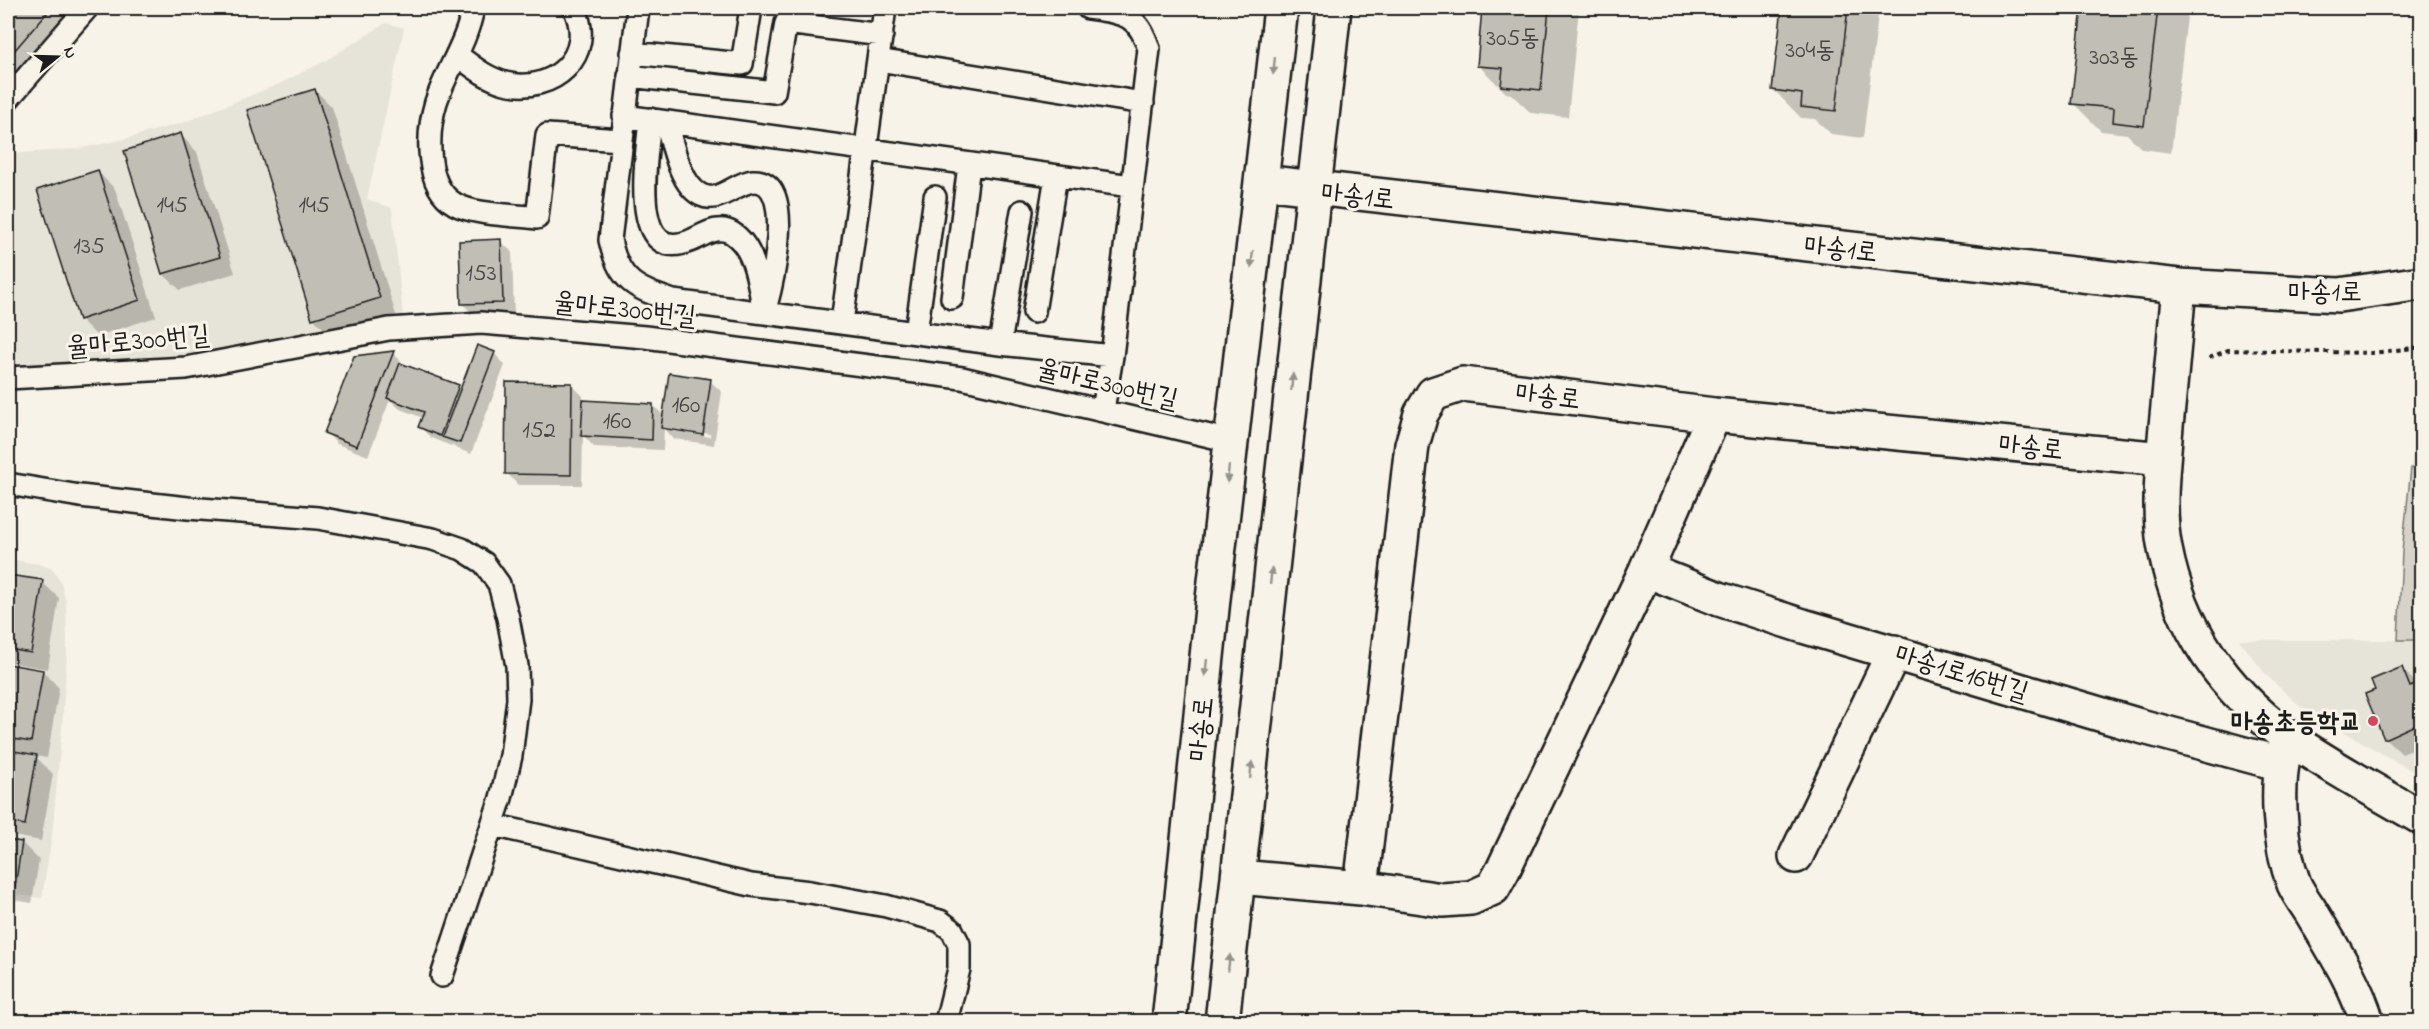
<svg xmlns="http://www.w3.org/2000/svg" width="2429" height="1029" font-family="'Indie Flower','Poor Story',sans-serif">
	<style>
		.built { fill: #e6e3d9 }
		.green { fill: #d7d3cb; stroke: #7a7874; stroke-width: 1.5 }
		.shadow { fill: #0003; fill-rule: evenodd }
		.building { fill: #c0beb5; stroke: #1c1c1c; stroke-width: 1.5 }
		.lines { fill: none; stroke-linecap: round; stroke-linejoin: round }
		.service-casing { stroke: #1c1c1c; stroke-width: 26 }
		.minor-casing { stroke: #1c1c1c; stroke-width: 38 }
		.tertiary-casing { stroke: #1c1c1c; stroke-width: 38 }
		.path { stroke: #1c1c1c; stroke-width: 4; stroke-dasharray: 4.5 4.5; stroke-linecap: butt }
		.service { stroke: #f7f3e8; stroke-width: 21 }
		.minor { stroke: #f7f3e8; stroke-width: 33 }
		.tertiary { stroke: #f7f3e8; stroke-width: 33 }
		.oneway { fill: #94928c }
		.poi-dot { fill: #d1495b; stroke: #f7f3e8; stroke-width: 2 }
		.labels { text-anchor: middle; stroke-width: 6; stroke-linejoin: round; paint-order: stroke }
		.number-label { font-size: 24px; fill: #454442 }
		.street-label { font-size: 27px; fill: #1c1c1c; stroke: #f7f3e8 }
		.poi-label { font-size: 27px; font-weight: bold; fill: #1c1c1c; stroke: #f7f3e8; text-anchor: end }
	</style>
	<rect width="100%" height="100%" fill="#f7f3e8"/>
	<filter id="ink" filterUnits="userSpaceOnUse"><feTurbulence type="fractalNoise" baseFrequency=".0167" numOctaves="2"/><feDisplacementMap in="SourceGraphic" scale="12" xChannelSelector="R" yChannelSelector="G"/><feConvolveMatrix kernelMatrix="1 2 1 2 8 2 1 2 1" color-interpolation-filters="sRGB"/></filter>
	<g filter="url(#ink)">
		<path class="built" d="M 386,23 L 404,28 L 367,199 L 392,208 L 403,316 L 183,359 L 8,369 L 8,154 L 77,149 L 121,140 L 185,122 L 279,84 L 325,61 Z
			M 2421,353 L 2421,469 L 2411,468 Z
			M 8,559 L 39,564 L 53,569 L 61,583 L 66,603 L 67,651 L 62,727 L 52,836 L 42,898 L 8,894 Z
			M 2239,640 L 2421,640 L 2421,776 L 2301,707 L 2267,676 Z"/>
		<path class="green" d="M 2411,468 L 2421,469 L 2421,640 L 2398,640 L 2402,552 Z"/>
		<path class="shadow" d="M 8,8 L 81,8 L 8,94 Z
			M 1484,8 L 1579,8 L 1568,117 L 1531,113 L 1511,94 L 1506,93 L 1478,65 Z
			M 1783,8 L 1879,8 L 1863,138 L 1831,134 L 1815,119 L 1801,118 L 1774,90 Z
			M 2084,8 L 2188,8 L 2171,153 L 2142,149 L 2127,134 L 2101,131 L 2073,103 Z
			M 315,90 L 332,107 L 396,315 L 330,335 L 314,319 L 249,111 Z
			M 181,135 L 197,152 L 235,273 L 180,290 L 163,274 Z
			M 98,172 L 115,189 L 156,317 L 97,336 L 80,319 Z
			M 500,241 L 512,252 L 514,314 L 474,315 L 463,304 Z
			M 393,353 L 404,364 L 403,366 L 458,387 L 462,391 L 494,353 L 505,365 L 471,454 L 456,448 L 452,444 L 451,446 L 431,438 L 420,427 L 423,418 L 400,409 L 390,400 L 368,456 L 337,444 L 326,432 Z
			M 710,381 L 722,392 L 714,445 L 674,439 L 664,429 L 663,450 L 594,447 L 583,435 L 582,485 L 518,485 L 507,473 L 572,385 L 583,396 L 583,402 L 653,405 L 664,416 ZM 673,428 L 710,434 L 710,437 L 673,431 Z
			M 8,576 L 42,582 L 59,598 L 48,669 L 8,662 Z
			M 8,666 L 43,671 L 59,688 L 47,758 L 35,756 L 53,774 L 41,841 L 8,835 Z
			M 2401,668 L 2418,685 L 2422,684 L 2422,746 L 2402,754 L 2385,738 Z
			M 8,841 L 22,843 L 39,860 L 32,903 L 8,899 Z"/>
		<path class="building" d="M 8,8 L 51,8 L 8,58 Z
			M 1482,8 L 1549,8 L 1541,90 L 1501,86 L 1503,68 L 1477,66 Z
			M 1782,8 L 1848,8 L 1836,111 L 1801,107 L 1802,94 L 1772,90 Z
			M 2082,8 L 2158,8 L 2144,126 L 2113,122 L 2114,108 L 2071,104 Z
			M 315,89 L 380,298 L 312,319 L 247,110 Z
			M 181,133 L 220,257 L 162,274 L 124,151 Z
			M 98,170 L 140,300 L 79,320 L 37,190 Z
			M 501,239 L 503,303 L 461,304 L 459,241 Z
			M 477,345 L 495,352 L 460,443 L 442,437 Z
			M 394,351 L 357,446 L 324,433 L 354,356 Z
			M 400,363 L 459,385 L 440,436 L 418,427 L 424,412 L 387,398 Z
			M 669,373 L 711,379 L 703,435 L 661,428 Z
			M 506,382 L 572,383 L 571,475 L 505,474 Z
			M 583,400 L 653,404 L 652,440 L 581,436 Z
			M 8,575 L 43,580 L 31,653 L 8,649 Z
			M 8,664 L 43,670 L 31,742 L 8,738 Z
			M 2402,667 L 2410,687 L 2422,682 L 2422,722 L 2384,739 L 2365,694 L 2375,690 L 2371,680 Z
			M 8,750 L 37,755 L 25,825 L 8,822 Z
			M 8,840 L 22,842 L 15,887 L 8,886 Z"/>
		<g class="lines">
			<defs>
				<path id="service" d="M 473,8 C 467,42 447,69 436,102 C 427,132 424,186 455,204 C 474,215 514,215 537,218 L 547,135 L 621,140
					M 638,8 L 610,240 C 619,282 635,288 673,301 L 1000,344 L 1112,356 L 1149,49 C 1138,13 1122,13 1088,8
					M 632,53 L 742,64 L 751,8
					M 457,55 C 472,66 486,78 505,83 C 553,95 597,55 574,8
					M 878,60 L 1143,103
					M 629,76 L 774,92 L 786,23 L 882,35
					M 8,99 L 87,8
					M 624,116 L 1131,186
					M 650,119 C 648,150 626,266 690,241 C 703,236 717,224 732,233 C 756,248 759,287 764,312
					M 666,122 C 672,142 680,185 701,195 C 719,204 735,183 753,181 C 797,178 772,284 766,306
					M 952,298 L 969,165
					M 1034,312 L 1056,176
					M 842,322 L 885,8
					M 916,332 L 935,197
					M 1000,344 L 1022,211
					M 8,378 L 186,368 L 389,329 L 481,323 L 645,337 L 962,378 L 1231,441
					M 1103,410 L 1112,356
					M 8,484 L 80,496 L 188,508 L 318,518 L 433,539 L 462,549 L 484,563 L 499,584 L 508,618 L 517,666 L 518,699 L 511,756 L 501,798 L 442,976
					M 493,825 L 751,885 L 810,892 L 886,906 L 940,921 L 952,930 L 959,944 L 959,969 L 946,1022"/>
				<path id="minor" d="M 2179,286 C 2175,332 2171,379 2166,426 C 2163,465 2157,509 2165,549 C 2180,627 2224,691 2289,738 C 2331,767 2377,792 2422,818
					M 1646,570 L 1719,599 L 1803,626 L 2140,726 L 2281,764
					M 2286,744 C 2275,785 2279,844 2294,884 C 2299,895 2307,905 2313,915 C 2333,949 2356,984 2367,1022
					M 1796,856 L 1894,652
					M 1239,877 L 1361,888 L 1442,900 L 1471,898 L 1493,888 L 1503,870 L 1646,570 L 1714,415
					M 1361,888 L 1412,445 L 1421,414 L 1433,394 L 1463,384 L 1714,415 L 2163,459"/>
				<path id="tertiary" d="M 1261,182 L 2179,286 L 2339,295 L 2422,283
					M 1169,1022 L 1213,599 L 1281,8
					M 1222,1022 L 1334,8"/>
			</defs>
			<use href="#service" class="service-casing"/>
			<use href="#minor" class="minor-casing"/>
			<use href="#tertiary" class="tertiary-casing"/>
			<path class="path" d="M 2209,358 L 2228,350 L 2372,353 L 2422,347"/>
			<use href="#service" class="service"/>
			<use href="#minor" class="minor"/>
			<use href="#tertiary" class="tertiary"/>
		</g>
		<defs><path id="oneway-solid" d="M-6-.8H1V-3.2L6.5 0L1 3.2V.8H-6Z" transform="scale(1.5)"/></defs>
		<g class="oneway">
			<use href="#oneway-solid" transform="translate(1274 66) rotate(96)"/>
			<use href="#oneway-solid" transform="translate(1252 259) rotate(97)"/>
			<use href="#oneway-solid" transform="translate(1292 382) rotate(-84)"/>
			<use href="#oneway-solid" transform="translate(1228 474) rotate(96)"/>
			<use href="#oneway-solid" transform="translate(1271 576) rotate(-84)"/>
			<use href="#oneway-solid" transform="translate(1206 668) rotate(96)"/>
			<use href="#oneway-solid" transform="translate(1251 770) rotate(-84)"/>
			<use href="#oneway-solid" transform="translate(1229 963) rotate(-83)"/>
		</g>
	</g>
	<circle class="poi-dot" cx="2373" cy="721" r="6"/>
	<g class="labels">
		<g class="number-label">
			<text x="1513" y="45">305동</text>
			<text x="1810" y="57">304동</text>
			<text x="2114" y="64">303동</text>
			<text x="172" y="212">145</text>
			<text x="314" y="212">145</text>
			<text x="89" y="253">135</text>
			<text x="481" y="280">153</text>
			<text x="686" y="412">160</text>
			<text x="617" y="428">160</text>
			<text x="539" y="437">152</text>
		</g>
		<g class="street-label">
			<text transform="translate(1358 195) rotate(6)" y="9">마송1로</text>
			<text transform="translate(1841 248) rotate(6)" y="9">마송1로</text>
			<text x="2325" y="300">마송1로</text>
			<text transform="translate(625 308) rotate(6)" y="9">율마로300번길</text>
			<text transform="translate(138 340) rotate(-5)" y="9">율마로300번길</text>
			<text transform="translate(1108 383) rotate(13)" y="9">율마로300번길</text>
			<text transform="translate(1548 395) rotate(7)" y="9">마송로</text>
			<text transform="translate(2031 446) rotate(6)" y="9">마송로</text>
			<text transform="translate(1962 672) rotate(17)" y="9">마송1로16번길</text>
			<text transform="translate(1200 729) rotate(-84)" y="9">마송로</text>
		</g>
		<g class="poi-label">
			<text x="2361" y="730">마송초등학교</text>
		</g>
	</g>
	<rect width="2429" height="1029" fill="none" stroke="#f7f3e8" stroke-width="30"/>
	<rect x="15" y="15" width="2399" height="999" fill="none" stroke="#1c1c1c" stroke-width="2" filter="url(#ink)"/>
	<g transform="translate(57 57) rotate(71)" stroke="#f7f3e8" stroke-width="4.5" paint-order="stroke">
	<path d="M0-4.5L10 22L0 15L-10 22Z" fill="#1c1c1c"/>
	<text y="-9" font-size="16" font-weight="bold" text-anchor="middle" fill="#1c1c1c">N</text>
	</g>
</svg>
